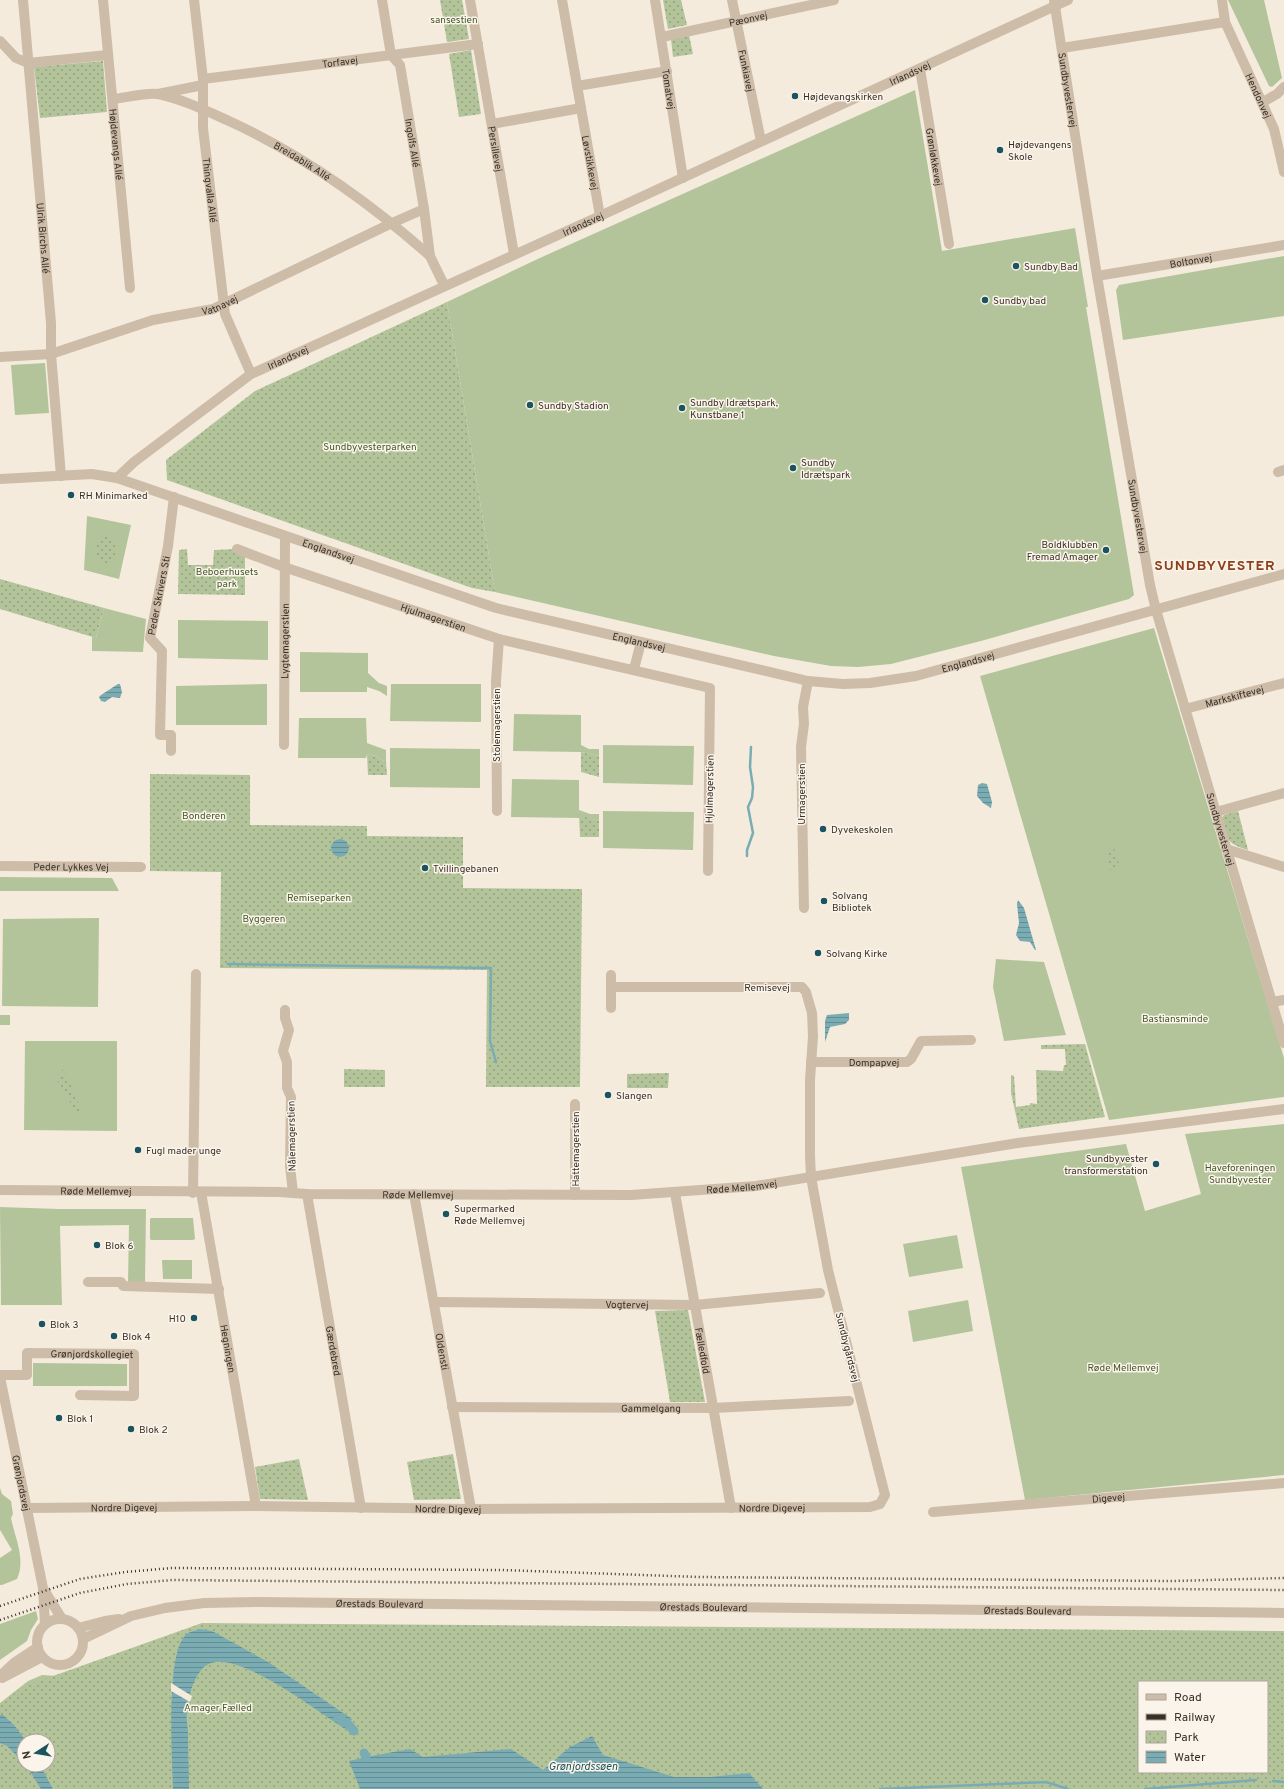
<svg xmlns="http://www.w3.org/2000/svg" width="1284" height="1789" font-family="Overpass,sans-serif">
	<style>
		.green { fill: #b3c49b }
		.park { fill: url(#park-dots); fill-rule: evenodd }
		.water { fill: url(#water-rules) }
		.pier { fill: #f4ebdd }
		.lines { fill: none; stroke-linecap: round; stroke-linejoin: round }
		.stream { stroke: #7aacb3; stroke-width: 2.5 }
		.canal { stroke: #7aacb3; stroke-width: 9 }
		.minor { stroke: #cdbca8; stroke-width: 10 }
		.rail { stroke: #392f28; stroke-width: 2.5; stroke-dasharray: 1 3; stroke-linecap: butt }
		.poi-dot { fill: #1b545e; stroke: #fbf4ea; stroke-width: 1.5 }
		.labels { text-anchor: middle; stroke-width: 3; stroke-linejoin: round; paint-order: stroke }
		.street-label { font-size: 10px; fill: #392f28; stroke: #fbf4ea }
		.park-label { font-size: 10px; fill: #44592a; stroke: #fbf4ea }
		.poi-label { font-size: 10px; fill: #392f28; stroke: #fbf4ea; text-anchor: start }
		.water-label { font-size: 11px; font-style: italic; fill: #1b545e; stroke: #fbf4ea }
		.district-label { font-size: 14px; font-weight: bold; letter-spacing: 1px; fill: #8e401c; stroke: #fbf4ea }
	</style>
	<defs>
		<pattern id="park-dots" width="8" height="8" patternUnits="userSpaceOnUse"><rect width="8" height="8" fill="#b3c49b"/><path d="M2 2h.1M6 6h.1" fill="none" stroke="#93a07e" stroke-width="1.8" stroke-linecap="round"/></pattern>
		<pattern id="water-rules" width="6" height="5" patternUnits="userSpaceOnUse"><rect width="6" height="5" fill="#7aacb3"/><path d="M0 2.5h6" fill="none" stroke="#658c92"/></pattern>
	</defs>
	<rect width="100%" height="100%" fill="#f4ebdd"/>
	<path class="green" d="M 1228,0 L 1264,0 L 1282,78 L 1272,87 L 1269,86 Z
		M 915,90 L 942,251 L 1075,228 L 1088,307 L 1086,307 L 1134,595 L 1129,599 L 981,641 L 891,664 L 858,667 L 831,666 L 774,656 L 495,592 L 447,302 L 542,257 Z
		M 1284,256 L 1284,316 L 1123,340 L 1116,290 L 1119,285 Z
		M 45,363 L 49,413 L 15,415 L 11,365 Z
		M 87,516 L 131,525 L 119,579 L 84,570 Z
		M 104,608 L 146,619 L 143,652 L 92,651 L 92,637 L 96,638 Z
		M 178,620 L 268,621 L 268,660 L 178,658 Z
		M 1154,628 L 1284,1058 L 1284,1097 L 1109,1120 L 980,676 Z
		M 300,652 L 368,653 L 368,673 L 379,683 L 387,686 L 387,696 L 379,691 L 367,687 L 367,692 L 300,692 Z
		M 267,684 L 267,725 L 176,725 L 176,686 Z
		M 391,684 L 481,684 L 481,722 L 390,721 Z
		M 514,714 L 581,715 L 581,745 L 589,749 L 599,749 L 599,756 L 581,752 L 513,751 Z
		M 299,718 L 366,718 L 367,743 L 386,750 L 386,762 L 376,756 L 367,754 L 366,758 L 298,758 Z
		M 603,745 L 694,746 L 693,785 L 603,783 Z
		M 390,748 L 480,749 L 480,788 L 390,787 Z
		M 512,779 L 579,780 L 579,810 L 590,814 L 599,814 L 599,821 L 580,816 L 579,818 L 511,817 Z
		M 603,811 L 694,812 L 693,850 L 603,848 Z
		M 0,877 L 112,878 L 119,891 L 0,891 Z
		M 99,918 L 98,1007 L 2,1006 L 3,919 Z
		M 996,959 L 1044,962 L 1066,1035 L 1004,1041 L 993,987 Z
		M 0,1015 L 10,1015 L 10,1025 L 0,1025 Z
		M 25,1041 L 117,1041 L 117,1131 L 24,1130 Z
		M 1284,1124 L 1284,1475 L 1025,1500 L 961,1167 L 1126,1144 L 1145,1211 L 1201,1194 L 1185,1134 Z
		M 0,1207 L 59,1209 L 146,1209 L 145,1283 L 128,1283 L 129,1225 L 60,1226 L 62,1305 L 1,1305 Z
		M 151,1218 L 193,1218 L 195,1239 L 193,1240 L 151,1240 L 150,1239 L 150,1219 Z
		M 957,1235 L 963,1268 L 909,1277 L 903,1244 Z
		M 162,1260 L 192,1260 L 192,1279 L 163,1279 Z
		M 968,1300 L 973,1331 L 913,1342 L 908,1311 Z
		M 33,1363 L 127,1364 L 127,1386 L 33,1386 Z
		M 0,1488 L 2,1494 L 11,1501 L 13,1514 L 11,1518 C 15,1538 26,1559 17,1579 L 2,1585 L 0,1585 L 0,1558 L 12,1550 L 0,1530 Z
		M 36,1611 L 38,1619 L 31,1630 L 27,1641 L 0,1660 L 0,1624 Z
		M 42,1675 L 57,1676 L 0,1715 L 0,1703 L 28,1681 Z"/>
	<path class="park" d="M 440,0 L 462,0 L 469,39 L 447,42 Z
		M 663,0 L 681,0 L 687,25 L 668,29 Z
		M 689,35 L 693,54 L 673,57 L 671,39 Z
		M 471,50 L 481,114 L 459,117 L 449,54 Z
		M 103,61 L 107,112 L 40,118 L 34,67 Z
		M 447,302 L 495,592 L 472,588 L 167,480 L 166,460 L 255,391 Z
		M 105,535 L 115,540 C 117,548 118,556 112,563 L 102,564 L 97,559 L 96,551 L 99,538 Z
		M 187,549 L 188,565 L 213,565 L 214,550 L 237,549 L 245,557 L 245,595 L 178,594 L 179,550 Z
		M 0,579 L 104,608 L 96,638 L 0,609 Z
		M 581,752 L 599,756 L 599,777 L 581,772 Z
		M 367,754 L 376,756 L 386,762 L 387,775 L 368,775 Z
		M 150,774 L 250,775 L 250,825 L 367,826 L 367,836 L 463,837 L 463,888 L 582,889 L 580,1087 L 486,1087 L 487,970 L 220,968 L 221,872 L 150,871 Z
		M 1238,811 L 1248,850 C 1225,843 1228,839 1222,818 L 1224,815 Z
		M 579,815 L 599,821 L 599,837 L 580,837 Z
		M 1114,849 L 1120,867 L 1110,870 L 1107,860 L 1109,860 L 1107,851 Z
		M 1085,1044 L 1105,1117 L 1019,1129 L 1011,1093 L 1011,1075 L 1014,1076 L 1016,1107 L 1030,1105 L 1030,1103 L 1037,1104 L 1036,1070 L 1063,1071 L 1064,1065 L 1066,1065 L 1065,1049 L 1041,1049 L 1041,1045 Z
		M 63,1069 L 76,1096 L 80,1110 L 77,1114 L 56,1078 Z
		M 344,1069 L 385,1070 L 385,1087 L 344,1087 Z
		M 669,1073 L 668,1088 L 627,1088 L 627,1074 Z
		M 688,1310 L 705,1402 L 670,1402 L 655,1311 Z
		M 453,1454 L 461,1499 L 414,1500 L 407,1462 Z
		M 299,1459 L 308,1500 L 260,1499 L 255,1467 Z
		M 202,1623 L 1284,1631 L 1284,1789 L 0,1789 L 0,1705 L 22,1687 ZM 1139,1682 L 1267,1682 L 1267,1772 L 1139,1772 ZM 24,1741 L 48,1741 L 48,1765 L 24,1765 Z"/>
	<path class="water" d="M 118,684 L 120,684 L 122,692 L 120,698 L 112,697 L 105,702 L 101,701 L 99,697 L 101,695 Z
		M 982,783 L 987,784 L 992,802 L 991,808 L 983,803 L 977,796 L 978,785 Z
		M331 848a9 9 0 1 1 18 0a9 9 0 1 1-18 0Z
		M 1018,900 L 1024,908 L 1036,950 L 1035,950 L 1030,942 L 1020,941 L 1016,935 L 1019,923 L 1017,904 Z
		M 849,1013 L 849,1020 L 845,1024 L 830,1027 L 825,1042 L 825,1021 L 827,1015 Z
		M 200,1629 L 212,1631 L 268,1662 L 352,1719 L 345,1729 C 317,1711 242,1653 211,1663 C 197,1667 189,1693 187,1707 C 186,1714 187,1723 188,1731 C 188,1750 189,1770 189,1789 L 173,1789 C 172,1759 166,1658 184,1637 C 187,1632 194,1631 200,1629 Z
		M 0,1715 L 3,1715 L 14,1725 L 26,1741 L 24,1741 L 24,1763 L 7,1746 L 0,1743 Z
		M 592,1736 L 603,1755 L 674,1777 L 710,1777 L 749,1773 L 763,1789 L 360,1789 L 349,1761 L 366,1757 L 410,1749 L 423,1757 L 511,1749 L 543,1770 L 570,1747 Z
		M 26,1765 L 40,1765 L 53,1789 L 41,1789 Z"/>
	<path class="pier" d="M 171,1683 L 192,1696 L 190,1702 L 171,1691 Z"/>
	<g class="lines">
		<path class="stream" d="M 747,856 L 747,850 L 753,833 L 748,807 L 752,798 L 753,787 L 750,767 L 751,747
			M 228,964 L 491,968 L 490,1041 L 496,1062
			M 1273,1781 L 1284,1782
			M 880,1789 L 1046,1782 L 1068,1789
			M 1145,1789 L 1256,1780"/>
		<path class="canal" d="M 338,1718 L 348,1724 L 354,1731
			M 364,1753 L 366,1757"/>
		<g class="minor">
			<path id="s1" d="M 23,0 L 51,323 L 51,354 L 61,476"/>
			<path id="s2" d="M 103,0 L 130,288"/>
			<path id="s3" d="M 194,0 L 203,79 L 203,128 L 225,314 L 251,374"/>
			<path id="s4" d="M 382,0 L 391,55 L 400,65 L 424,209 L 430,256 L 444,285"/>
			<path id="s5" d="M 470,0 L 514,254"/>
			<path id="s6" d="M 562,0 L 600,216"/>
			<path id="s7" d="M 655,0 L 683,178"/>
			<path id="s8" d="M 732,0 L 761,141"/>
			<path id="s9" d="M 1054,0 L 1097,276 L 1150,585 L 1156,610 L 1284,1043"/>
			<path id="s10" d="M 1222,0 L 1225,22 L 1274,129 L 1284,172"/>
			<path id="s11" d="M 662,37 L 834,0"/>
			<path d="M 0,41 L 16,58 L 28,63 L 108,55"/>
			<path d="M 1062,48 L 1225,22"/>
			<path id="s12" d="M 920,69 L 949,244"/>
			<path id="s13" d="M 203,79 L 478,44"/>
			<path d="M 577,86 L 667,71"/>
			<path d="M 158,94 L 203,85"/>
			<path id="s14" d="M 113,99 C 124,98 148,92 158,94 C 182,99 207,111 229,121 C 303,155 369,202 430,256"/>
			<path d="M 1263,102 L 1277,94 L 1284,87"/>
			<path d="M 492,124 L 581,108"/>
			<path id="s15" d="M 1097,276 L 1284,245"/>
			<path id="s16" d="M 0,357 L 51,354 L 153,320 L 213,309 L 392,223 L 424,209"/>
			<path d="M 1278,472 L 1284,470"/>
			<path id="s17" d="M 117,478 L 134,462 L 251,374 L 600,216 L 1068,0"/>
			<path id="s18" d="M 0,479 L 92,474 L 117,478 L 496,608 L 808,681 L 843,684 L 870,683 L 916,676 L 1284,574"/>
			<path id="s19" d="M 237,549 L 284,567 L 499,639 L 710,688 L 708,871"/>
			<path d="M 634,669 L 641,642"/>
			<path id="s20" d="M 1185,709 L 1284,683"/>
			<path id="s21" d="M 284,745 L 285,537"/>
			<path id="s22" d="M 171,751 L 171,735 L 160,735 L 162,651 L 150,638 L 168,546 L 174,497"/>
			<path d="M 497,811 L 496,681 L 499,639"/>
			<path d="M 1216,812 L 1284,793"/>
			<path d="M 1226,849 L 1284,867"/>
			<path id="s23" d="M 0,866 L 141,867"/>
			<path d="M 804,908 L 801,747 L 804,724 L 803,707 L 808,681"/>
			<path d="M 611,975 L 611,1008"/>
			<path d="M 1272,1002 L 1284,1000"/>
			<path d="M 285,1010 L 285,1018 L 289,1030 L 283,1051 L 287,1062 L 287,1088 L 291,1097 L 290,1166 L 293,1193"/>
			<path id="s24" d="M 811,1062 L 907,1062 L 911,1059 L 921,1041 L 971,1040"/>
			<path id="s25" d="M 0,1190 L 279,1192 L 307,1194 L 631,1195 L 756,1186 L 1018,1143 L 1284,1109"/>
			<path id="s26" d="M 201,1192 L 256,1506"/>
			<path d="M 193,1193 L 196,974"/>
			<path id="s27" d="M 675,1193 L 731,1508"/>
			<path id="s28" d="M 307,1194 L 361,1508"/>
			<path id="s29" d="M 414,1194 L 471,1509"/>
			<path d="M 575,1195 L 575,1104"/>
			<path d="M 88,1282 L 121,1282 L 123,1286 L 219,1289"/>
			<path id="s30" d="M 434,1302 L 695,1305 L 820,1293"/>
			<path id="s31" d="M 0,1375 L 27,1375 L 27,1353 L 134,1354 L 134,1396 L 80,1395"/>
			<path id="s32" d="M 0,1377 L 43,1588 L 45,1624"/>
			<path id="s33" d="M 452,1407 L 713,1408 L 849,1401"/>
			<path id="s34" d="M 26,1508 L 256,1506 L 471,1509 L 870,1507 L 880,1504 L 885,1495 L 828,1270 L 811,1177 L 810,1156 L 810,1080 L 813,1036 L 812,1013 L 806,992 L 802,987 L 611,987"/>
			<path id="s35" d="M 933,1512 L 1284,1483"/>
			<path d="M 44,1590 L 62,1619"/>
			<circle cx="60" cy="1642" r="23"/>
			<path d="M 78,1628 L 105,1621 L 119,1619"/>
			<path id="s36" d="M 83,1639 L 131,1616 L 165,1608 L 204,1603 L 259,1602 L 1284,1613"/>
			<path d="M 0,1676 L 14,1663 L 38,1647"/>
			<path d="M 2,1678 L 42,1657"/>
		</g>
		<path class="rail" d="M 0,1606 L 80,1579 L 125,1572 L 172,1568 L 503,1570 L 699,1577 L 1173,1581 L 1284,1578
			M 0,1620 L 80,1593 L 127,1584 L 172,1580 L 1284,1590"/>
	</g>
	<g class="poi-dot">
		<circle cx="795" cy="96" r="4"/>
		<circle cx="1000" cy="150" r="4"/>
		<circle cx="1016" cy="266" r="4"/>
		<circle cx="985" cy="300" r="4"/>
		<circle cx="530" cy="405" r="4"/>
		<circle cx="682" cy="408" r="4"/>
		<circle cx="793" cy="468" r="4"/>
		<circle cx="71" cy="495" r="4"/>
		<circle cx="1106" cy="550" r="4"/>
		<circle cx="823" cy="829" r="4"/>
		<circle cx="425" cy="868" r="4"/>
		<circle cx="824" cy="901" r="4"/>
		<circle cx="818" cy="953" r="4"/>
		<circle cx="608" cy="1095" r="4"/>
		<circle cx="138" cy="1150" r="4"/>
		<circle cx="1156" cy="1164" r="4"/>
		<circle cx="446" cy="1214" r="4"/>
		<circle cx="97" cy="1245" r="4"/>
		<circle cx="194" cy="1318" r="4"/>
		<circle cx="42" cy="1324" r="4"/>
		<circle cx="114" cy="1336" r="4"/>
		<circle cx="59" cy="1418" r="4"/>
		<circle cx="131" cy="1429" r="4"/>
	</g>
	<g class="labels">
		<g class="street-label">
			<text dy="4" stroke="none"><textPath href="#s11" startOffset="88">Pæonvej</textPath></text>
			<text dy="4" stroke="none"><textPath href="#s13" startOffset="138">Torfavej</textPath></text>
			<text dy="4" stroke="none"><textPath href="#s8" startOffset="72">Funkiavej</textPath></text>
			<text dy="4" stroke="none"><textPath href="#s17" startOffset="894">Irlandsvej</textPath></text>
			<text dy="4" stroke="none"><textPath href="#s7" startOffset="90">Tomatvej</textPath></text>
			<text dy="4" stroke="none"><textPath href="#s9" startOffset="91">Sundbyvestervej</textPath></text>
			<text dy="4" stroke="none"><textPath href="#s10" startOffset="103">Hendonvej</textPath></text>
			<text dy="4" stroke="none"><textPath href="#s4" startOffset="148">Ingolfs Allé</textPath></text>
			<text dy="4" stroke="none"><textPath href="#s2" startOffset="145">Højdevangs Allé</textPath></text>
			<text dy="4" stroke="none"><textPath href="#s5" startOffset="151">Persillevej</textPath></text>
			<text dy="4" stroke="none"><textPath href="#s12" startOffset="89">Grønløkkevej</textPath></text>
			<text dy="4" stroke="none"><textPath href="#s14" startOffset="205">Breidablik Allé</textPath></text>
			<text dy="4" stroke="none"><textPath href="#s6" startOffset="165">Løvstikkevej</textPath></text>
			<text dy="4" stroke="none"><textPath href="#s3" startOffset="191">Thingvalla Allé</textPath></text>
			<text dy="4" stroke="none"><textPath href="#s17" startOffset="534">Irlandsvej</textPath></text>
			<text dy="4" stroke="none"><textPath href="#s1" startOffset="239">Ulrik Birchs Allé</textPath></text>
			<text dy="4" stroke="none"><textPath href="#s15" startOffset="95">Boltonvej</textPath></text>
			<text dy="4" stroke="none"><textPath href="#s16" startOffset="227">Vatnavej</textPath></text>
			<text dy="4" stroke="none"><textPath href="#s17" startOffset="210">Irlandsvej</textPath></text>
			<text dy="4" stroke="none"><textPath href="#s9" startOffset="523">Sundbyvestervej</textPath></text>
			<text dy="4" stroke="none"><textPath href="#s18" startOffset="341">Englandsvej</textPath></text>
			<text dy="4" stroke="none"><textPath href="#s22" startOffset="172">Peder Skrivers Sti</textPath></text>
			<text dy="4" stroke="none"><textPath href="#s19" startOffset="208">Hjulmagerstien</textPath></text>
			<text dy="4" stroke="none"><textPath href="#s21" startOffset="104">Lygtemagerstien</textPath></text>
			<text dy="4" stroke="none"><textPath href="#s18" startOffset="665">Englandsvej</textPath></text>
			<text dy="4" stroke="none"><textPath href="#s18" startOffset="1001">Englandsvej</textPath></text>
			<text dy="4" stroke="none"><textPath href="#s20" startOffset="51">Markskiftevej</textPath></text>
			<text transform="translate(496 725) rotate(-90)" y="4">Stolemagerstien</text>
			<text transform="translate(709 789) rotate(-89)" y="4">Hjulmagerstien</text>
			<text transform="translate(801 794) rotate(-90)" y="4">Urmagerstien</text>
			<text dy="4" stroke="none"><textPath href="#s9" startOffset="847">Sundbyvestervej</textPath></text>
			<text dy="4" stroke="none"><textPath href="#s23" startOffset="71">Peder Lykkes Vej</textPath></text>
			<text x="767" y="991">Remisevej</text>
			<text dy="4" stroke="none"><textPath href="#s24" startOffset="63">Dompapvej</textPath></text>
			<text transform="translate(291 1136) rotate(-91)" y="4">Nålemagerstien</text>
			<text transform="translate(575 1149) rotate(-90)" y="4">Hattemagerstien</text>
			<text dy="4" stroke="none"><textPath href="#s25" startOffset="742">Røde Mellemvej</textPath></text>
			<text dy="4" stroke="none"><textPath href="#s25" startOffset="96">Røde Mellemvej</textPath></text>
			<text dy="4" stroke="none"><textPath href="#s25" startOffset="418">Røde Mellemvej</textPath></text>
			<text dy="4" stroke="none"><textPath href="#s30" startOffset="193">Vogtervej</textPath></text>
			<text transform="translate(848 1347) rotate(76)" y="4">Sundbygårdsvej</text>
			<text dy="4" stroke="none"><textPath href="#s26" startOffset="159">Hegningen</textPath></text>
			<text dy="4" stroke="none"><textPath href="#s28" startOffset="159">Gærdebred</textPath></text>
			<text dy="4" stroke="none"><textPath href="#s27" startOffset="160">Fælledfold</textPath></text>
			<text dy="4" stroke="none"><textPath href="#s29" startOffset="160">Oldensti</textPath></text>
			<text dy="4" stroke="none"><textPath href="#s31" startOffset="114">Grønjordskollegiet</textPath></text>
			<text dy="4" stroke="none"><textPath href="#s33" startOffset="199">Gammelgang</textPath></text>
			<text dy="4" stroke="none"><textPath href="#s32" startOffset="108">Grønjordsvej</textPath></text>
			<text dy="4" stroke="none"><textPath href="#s35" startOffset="176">Digevej</textPath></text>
			<text dy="4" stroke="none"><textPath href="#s34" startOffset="98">Nordre Digevej</textPath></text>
			<text dy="4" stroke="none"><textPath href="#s34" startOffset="746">Nordre Digevej</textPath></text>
			<text dy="4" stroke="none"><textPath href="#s34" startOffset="422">Nordre Digevej</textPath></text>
			<text dy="4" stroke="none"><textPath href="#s36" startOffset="303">Ørestads Boulevard</textPath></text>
			<text dy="4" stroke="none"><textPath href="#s36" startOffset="627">Ørestads Boulevard</textPath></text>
			<text dy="4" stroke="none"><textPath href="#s36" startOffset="951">Ørestads Boulevard</textPath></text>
		</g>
		<g class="park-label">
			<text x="454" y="23">sansestien</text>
			<text x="370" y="450">Sundbyvesterparken</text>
			<text x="227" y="575">Beboerhusets<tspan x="227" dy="12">park</tspan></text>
			<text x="204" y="819">Bonderen</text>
			<text x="319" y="901">Remiseparken</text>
			<text x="264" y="922">Byggeren</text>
			<text x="1175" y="1022">Bastiansminde</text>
			<text x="1240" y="1171">Haveforeningen<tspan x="1240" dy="12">Sundbyvester</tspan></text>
			<text x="1123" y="1371">Røde Mellemvej</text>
			<text x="218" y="1711">Amager Fælled</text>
		</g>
		<g class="poi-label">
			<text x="803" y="100">Højdevangskirken</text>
			<text x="1008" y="148">Højdevangens<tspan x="1008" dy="12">Skole</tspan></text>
			<text x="1024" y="270">Sundby Bad</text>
			<text x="993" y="304">Sundby bad</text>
			<text x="690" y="406">Sundby Idrætspark,<tspan x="690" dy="12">Kunstbane 1</tspan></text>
			<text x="538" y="409">Sundby Stadion</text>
			<text x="801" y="466">Sundby<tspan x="801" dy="12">Idrætspark</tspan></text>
			<text x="79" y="499">RH Minimarked</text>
			<text x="1098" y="548" text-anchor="end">Boldklubben<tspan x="1098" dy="12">Fremad Amager</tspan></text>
			<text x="831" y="833">Dyvekeskolen</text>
			<text x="433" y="872">Tvillingebanen</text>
			<text x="832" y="899">Solvang<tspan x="832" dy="12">Bibliotek</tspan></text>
			<text x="826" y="957">Solvang Kirke</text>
			<text x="616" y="1099">Slangen</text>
			<text x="146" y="1154">Fugl mader unge</text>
			<text x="1148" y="1162" text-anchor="end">Sundbyvester<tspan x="1148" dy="12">transformerstation</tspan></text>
			<text x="454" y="1212">Supermarked<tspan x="454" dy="12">Røde Mellemvej</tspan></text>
			<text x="105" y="1249">Blok 6</text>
			<text x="186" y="1322" text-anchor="end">H10</text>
			<text x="50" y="1328">Blok 3</text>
			<text x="122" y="1340">Blok 4</text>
			<text x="67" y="1422">Blok 1</text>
			<text x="139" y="1433">Blok 2</text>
		</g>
		<g class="water-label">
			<text x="583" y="1770">Grønjordssøen</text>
		</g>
		<g class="district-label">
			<text x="1215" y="570">SUNDBYVESTER</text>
		</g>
	</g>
	<rect x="1138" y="1681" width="130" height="92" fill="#fbf4ea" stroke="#ada59c"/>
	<rect x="1146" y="1694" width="20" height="6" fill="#cdbca8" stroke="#ada59c"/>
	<text x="1174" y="1701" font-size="12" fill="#392f28">Road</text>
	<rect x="1146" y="1714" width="20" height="6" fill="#392f28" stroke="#ada59c"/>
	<text x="1174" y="1721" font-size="12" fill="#392f28">Railway</text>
	<rect x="1146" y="1731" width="20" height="12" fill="url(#park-dots)" stroke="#ada59c"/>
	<text x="1174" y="1741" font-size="12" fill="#392f28">Park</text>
	<rect x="1146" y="1751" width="20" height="12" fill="url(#water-rules)" stroke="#ada59c"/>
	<text x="1174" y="1761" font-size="12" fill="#392f28">Water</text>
	<g transform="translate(36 1753) rotate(258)"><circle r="19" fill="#fbf4ea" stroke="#ada59c"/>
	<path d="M0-3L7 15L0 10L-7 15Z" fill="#1b545e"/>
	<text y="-6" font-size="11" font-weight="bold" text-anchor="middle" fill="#392f28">N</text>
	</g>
</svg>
